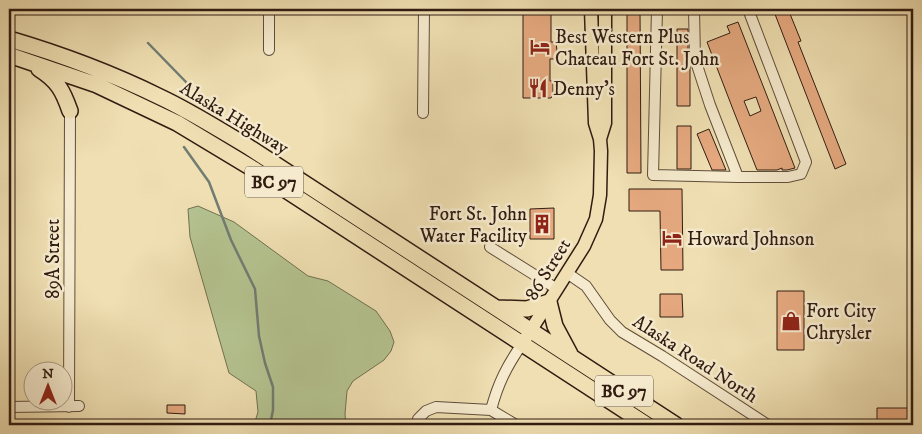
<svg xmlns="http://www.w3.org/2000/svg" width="922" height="434" font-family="'IM FELL DW Pica',serif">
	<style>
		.green { fill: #b4c390; stroke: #727051 }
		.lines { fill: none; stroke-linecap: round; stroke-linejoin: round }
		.stream { stroke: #717c73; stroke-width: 2.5 }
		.building { fill: #e6a97f; stroke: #311c12; fill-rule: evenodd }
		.minor-casing { stroke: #604d3a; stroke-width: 12 }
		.major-casing { stroke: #311c12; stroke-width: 15 }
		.highway-casing { stroke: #311c12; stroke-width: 18 }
		.minor { stroke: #f5eacd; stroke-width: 10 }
		.major { stroke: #efdfb2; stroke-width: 12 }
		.highway { stroke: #efdfb2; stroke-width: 15 }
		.labels { text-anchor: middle; stroke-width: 5; stroke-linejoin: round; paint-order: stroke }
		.shield { fill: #f5eacd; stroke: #6c5a4a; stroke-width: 1 }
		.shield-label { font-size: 18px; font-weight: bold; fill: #311c12 }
		.poi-label { font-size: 19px; fill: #311c12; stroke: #f5eacd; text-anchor: start }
		.street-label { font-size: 19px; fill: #311c12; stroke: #f5eacd }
	</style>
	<rect width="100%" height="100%" fill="#efdfb2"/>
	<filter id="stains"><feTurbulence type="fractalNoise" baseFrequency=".004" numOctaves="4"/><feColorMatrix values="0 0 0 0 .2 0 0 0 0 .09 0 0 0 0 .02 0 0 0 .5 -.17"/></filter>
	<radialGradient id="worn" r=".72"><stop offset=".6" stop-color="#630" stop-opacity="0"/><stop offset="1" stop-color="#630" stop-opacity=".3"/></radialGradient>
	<path class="green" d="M 198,206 L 234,222 L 308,276 L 328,281 L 376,311 L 390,331 L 394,342 L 391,351 L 384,360 L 353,381 L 347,391 L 345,414 L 346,425 L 254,425 L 258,412 L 256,391 L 229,373 L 190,237 L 188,209 Z"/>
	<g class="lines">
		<path class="stream" d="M 148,43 L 186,82 L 189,93
			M 184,147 L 209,182 L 231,240 L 255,289 L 259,336 L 265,363 L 273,387 L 273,410 L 270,425"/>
	</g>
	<path class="building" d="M 523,9 L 551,9 L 551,42 L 556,42 L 557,51 L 557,59 L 550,59 L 550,81 L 553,81 L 553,95 L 551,98 L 523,98 Z
		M 627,9 L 640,9 L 641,173 L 627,173 Z
		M 773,9 L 788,9 L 801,41 L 798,42 L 846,164 L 835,169 Z
		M 738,22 L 767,96 L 795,168 L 787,170 L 782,170 L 782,168 L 777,170 L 757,170 L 734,112 L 707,42 L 730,33 L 727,26 ZM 756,97 L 761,111 L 750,116 L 744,101 Z
		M 677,29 L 688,29 L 688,59 L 690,67 L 690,106 L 677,106 Z
		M 677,126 L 691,126 L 691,169 L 677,169 Z
		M 709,129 L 726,170 L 712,170 L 697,134 Z
		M 629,189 L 682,189 L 683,270 L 661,270 L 660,211 L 629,211 Z
		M 554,208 L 554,239 L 530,239 L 530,209 Z
		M 777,291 L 804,291 L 804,350 L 777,350 Z
		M 660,294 L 682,294 L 683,317 L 660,317 Z
		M 167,405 L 185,405 L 185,414 L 167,413 Z
		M 877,408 L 913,408 L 913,425 L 877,425 Z"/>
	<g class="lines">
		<defs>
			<path id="minor" d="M 269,9 L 269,50
				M 657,9 L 653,175 L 738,177 L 788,177 L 801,174 L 806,162 L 748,9
				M 694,9 L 695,59 L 710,105 L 738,177
				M 423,113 L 424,9
				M 490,247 L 557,289
				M 567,273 L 586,286 L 610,320 L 622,332 L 662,356 L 768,425
				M 9,407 L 79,406
				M 69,407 L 70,111
				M 491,410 C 498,383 507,366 522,344
				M 418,425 L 418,419 L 426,411 L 436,407 L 491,410 L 516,425"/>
			<path id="major" d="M 600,139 L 605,123 L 605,9
				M 522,344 L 584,246 L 596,219 L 600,195 L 601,151 L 600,139 L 595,123 L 591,9"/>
			<path id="highway" d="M 9,39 C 60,54 111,73 160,97 C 190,111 218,129 247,146 L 676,425
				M 9,55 L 97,85 L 177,123 L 255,170 L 647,425
				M 39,69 C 58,81 63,91 70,111
				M 498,308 L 527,309 L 549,302 L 555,326 L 570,354"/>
		</defs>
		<use href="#minor" class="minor-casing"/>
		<use href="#major" class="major-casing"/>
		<use href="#highway" class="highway-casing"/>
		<use href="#minor" class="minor"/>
		<use href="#major" class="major"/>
		<use href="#highway" class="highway"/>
	</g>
	<defs>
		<symbol id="hotel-bare" viewBox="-9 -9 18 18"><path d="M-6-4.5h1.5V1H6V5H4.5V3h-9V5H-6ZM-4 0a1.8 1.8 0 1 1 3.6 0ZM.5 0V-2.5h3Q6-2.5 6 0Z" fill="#8f2418" stroke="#f5eacd" stroke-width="2.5" paint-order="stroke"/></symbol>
		<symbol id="restaurant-bare" viewBox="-9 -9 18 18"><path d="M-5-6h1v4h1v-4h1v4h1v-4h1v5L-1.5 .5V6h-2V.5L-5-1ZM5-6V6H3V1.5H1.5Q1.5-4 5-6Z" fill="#8f2418" stroke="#f5eacd" stroke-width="2.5" paint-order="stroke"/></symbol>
		<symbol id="building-bare" viewBox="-9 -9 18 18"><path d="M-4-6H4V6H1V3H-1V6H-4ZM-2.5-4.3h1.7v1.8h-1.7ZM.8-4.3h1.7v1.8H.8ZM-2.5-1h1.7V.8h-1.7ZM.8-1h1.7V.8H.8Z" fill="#8f2418" stroke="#f5eacd" stroke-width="2.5" paint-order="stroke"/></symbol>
		<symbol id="shop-bare" viewBox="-9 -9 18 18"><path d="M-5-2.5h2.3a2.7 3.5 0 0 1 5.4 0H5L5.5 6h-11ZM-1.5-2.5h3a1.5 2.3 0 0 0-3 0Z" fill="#8f2418" stroke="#f5eacd" stroke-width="2.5" paint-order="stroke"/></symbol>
	</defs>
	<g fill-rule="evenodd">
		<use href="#hotel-bare" x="526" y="33" width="28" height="28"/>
		<use href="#restaurant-bare" x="524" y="74" width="28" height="28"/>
		<use href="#building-bare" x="528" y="210" width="28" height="28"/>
		<use href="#hotel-bare" x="658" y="224" width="28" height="28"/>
		<use href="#shop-bare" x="777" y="307" width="28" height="28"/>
	</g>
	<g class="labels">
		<g class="shield">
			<rect x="245" y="166.5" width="58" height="31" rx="4"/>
			<rect x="595" y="375.5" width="58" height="31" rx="4"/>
		</g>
		<g class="shield-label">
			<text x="274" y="188">BC 97</text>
			<text x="624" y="397">BC 97</text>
		</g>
		<g class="poi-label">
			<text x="555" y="43">Best Western Plus<tspan x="555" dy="22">Chateau Fort St. John</tspan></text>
			<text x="553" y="95">Denny's</text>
			<text x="527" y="220" text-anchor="end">Fort St. John<tspan x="527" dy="22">Water Facility</tspan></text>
			<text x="687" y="245">Howard Johnson</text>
			<text x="806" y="317">Fort City<tspan x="806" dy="22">Chrysler</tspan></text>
		</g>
		<g class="street-label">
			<text transform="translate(235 117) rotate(31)" y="7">Alaska Highway</text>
			<text transform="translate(52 259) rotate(-90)" y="7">89A Street</text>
			<text transform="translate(547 269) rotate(-58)" y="7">86 Street</text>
			<text transform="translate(696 358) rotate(33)" y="7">Alaska Road North</text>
		</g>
	</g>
	<rect width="922" height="434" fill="none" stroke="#efdfb2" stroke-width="30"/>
	<rect x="10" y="10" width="902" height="414" fill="none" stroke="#311c12" stroke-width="2.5"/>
	<rect x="15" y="15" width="892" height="404" fill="none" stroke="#311c12"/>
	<g transform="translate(48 386)"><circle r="24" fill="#f5eacd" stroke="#a79882"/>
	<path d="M0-4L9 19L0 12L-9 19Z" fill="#8f2418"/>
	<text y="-8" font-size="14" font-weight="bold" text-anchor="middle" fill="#311c12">N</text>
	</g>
	<rect width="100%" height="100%" filter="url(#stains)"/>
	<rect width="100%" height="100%" fill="url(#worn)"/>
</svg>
